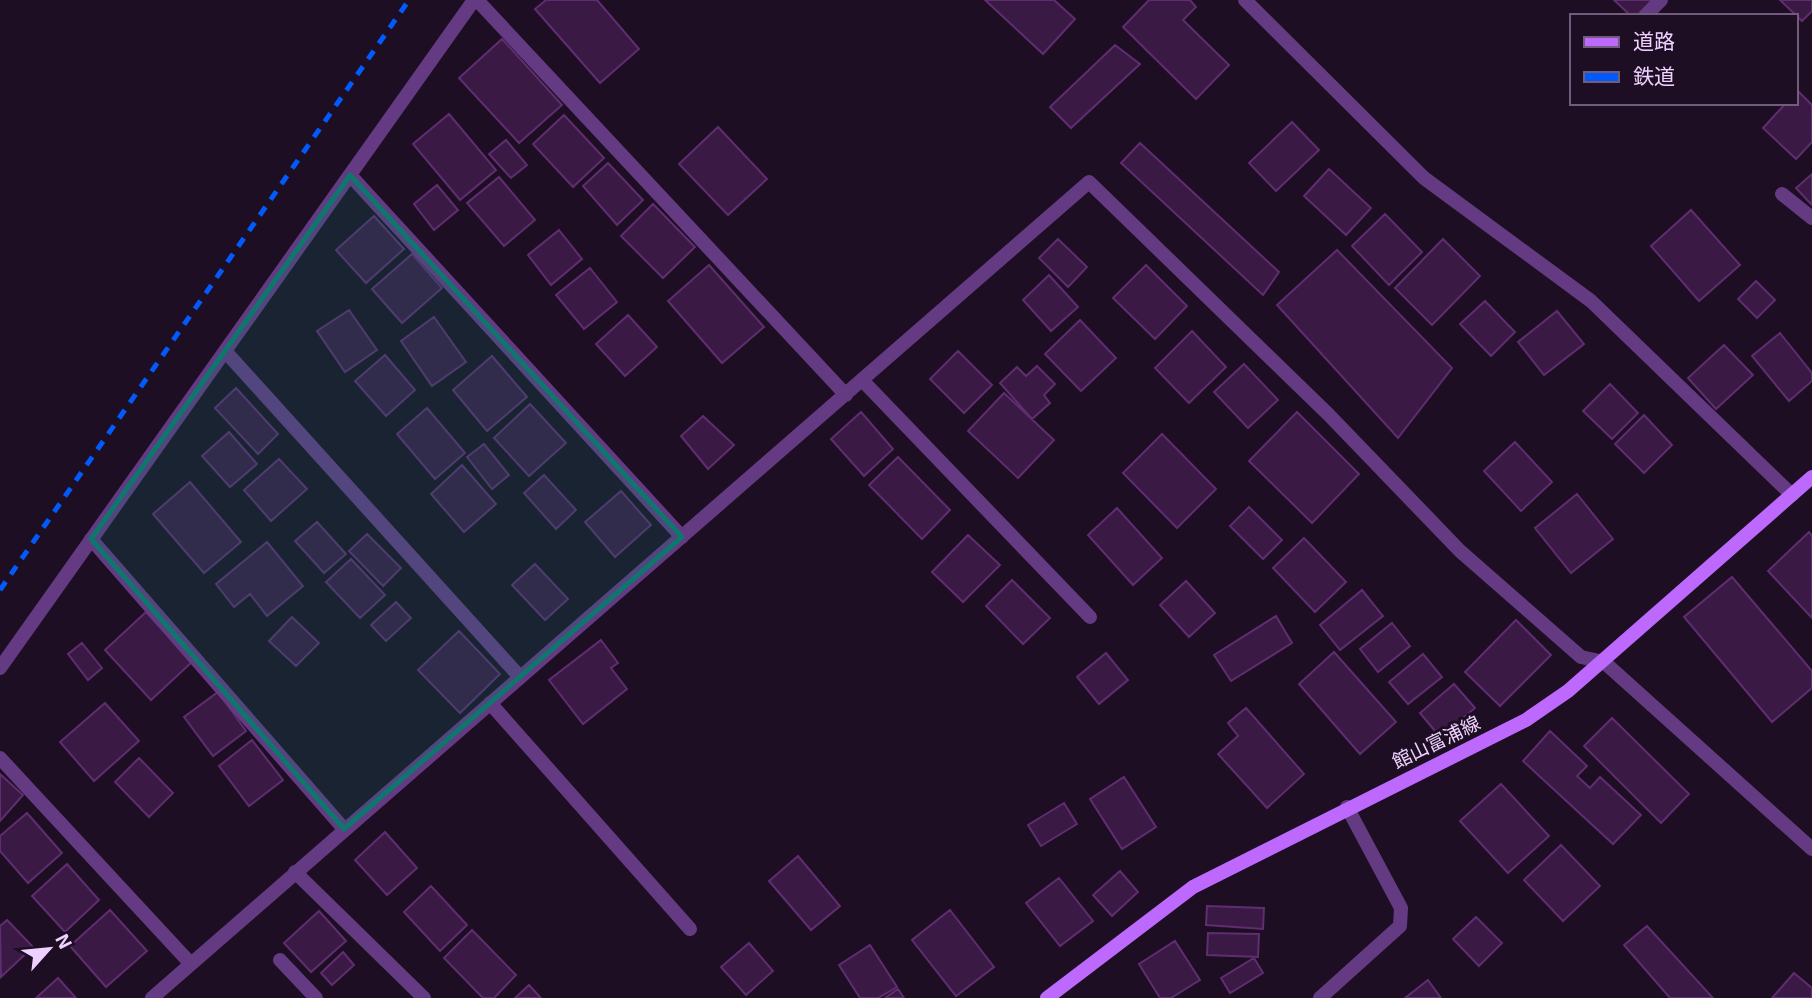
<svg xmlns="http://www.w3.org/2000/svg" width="1812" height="998" font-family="'Exo 2','Noto Sans JP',sans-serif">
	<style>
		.building { fill: #3a1a44; stroke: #5f2d70; stroke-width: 2 }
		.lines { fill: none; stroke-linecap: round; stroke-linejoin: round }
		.street { stroke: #643a82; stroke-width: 14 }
		.secondary { stroke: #be69fe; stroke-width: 14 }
		.rail { stroke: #025afa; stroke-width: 5; stroke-dasharray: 10 9; stroke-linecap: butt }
		.marked { fill: #0f766e; fill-opacity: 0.2; stroke: #0f766e; stroke-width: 5; stroke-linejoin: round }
		.labels { text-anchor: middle; stroke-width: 6; stroke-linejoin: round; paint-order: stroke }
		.street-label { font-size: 19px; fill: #efd1ff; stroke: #1d0e23 }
	</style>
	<rect width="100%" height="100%" fill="#1d0e23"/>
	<path class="building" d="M 546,0 L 597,0 L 639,49 L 600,83 L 535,9 Z
		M 985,0 L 1054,0 L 1075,19 L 1043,54 Z
		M 1149,0 L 1190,0 L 1196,7 L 1183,20 L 1229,65 L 1196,99 L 1123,27 Z
		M 1614,0 L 1652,0 L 1638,16 L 1631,16 Z
		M 1780,0 L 1812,0 L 1812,11 L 1802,21 Z
		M 502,39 L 562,105 L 519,143 L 459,78 Z
		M 1115,45 L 1140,64 L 1071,128 L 1050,107 Z
		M 1798,91 L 1812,105 L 1812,142 L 1796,159 L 1763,128 L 1786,103 L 1796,103 Z
		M 449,114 L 496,170 L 460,200 L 413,144 Z
		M 564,115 L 604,158 L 573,187 L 533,144 Z
		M 1292,122 L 1319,150 L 1276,191 L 1249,163 Z
		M 718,127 L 767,179 L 728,215 L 679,164 Z
		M 506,140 L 527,165 L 511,178 L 489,154 Z
		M 1140,143 L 1279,272 L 1263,295 L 1121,163 Z
		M 608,163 L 643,200 L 617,225 L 583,186 Z
		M 1329,169 L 1371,208 L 1346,235 L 1304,196 Z
		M 1812,174 L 1812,205 L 1796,188 Z
		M 499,177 L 535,220 L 504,246 L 467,203 Z
		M 437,185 L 458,210 L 434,230 L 414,204 Z
		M 653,204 L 695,247 L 663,278 L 621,236 Z
		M 1691,210 L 1740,265 L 1699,301 L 1651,246 Z
		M 1385,214 L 1422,252 L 1389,285 L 1352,246 Z
		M 374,216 L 404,249 L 366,283 L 336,250 Z
		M 559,230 L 582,259 L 551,285 L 528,255 Z
		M 1058,239 L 1087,267 L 1068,287 L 1039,258 Z
		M 1443,239 L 1480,276 L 1432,325 L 1395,288 Z
		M 1337,250 L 1452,368 L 1398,438 L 1277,305 Z
		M 412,254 L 442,288 L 402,323 L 372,289 Z
		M 709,265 L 764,327 L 722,363 L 668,301 Z
		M 1146,265 L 1187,306 L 1155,339 L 1113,298 Z
		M 590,268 L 617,302 L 584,329 L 556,295 Z
		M 1049,275 L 1078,307 L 1051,331 L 1023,300 Z
		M 1756,281 L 1775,300 L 1757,318 L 1738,299 Z
		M 1485,301 L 1515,332 L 1491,356 L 1460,324 Z
		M 349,310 L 377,350 L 345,372 L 317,331 Z
		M 1557,311 L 1584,344 L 1544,375 L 1518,342 Z
		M 628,315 L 657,347 L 625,376 L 596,344 Z
		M 434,317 L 466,362 L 432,386 L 401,341 Z
		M 1080,320 L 1116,358 L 1081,391 L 1045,354 Z
		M 1192,331 L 1226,367 L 1189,403 L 1155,368 Z
		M 1780,333 L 1812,373 L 1812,381 L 1789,401 L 1752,356 Z
		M 1724,345 L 1753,375 L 1716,409 L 1688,378 Z
		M 958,351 L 992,385 L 964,413 L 930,379 Z
		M 385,355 L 415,390 L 386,416 L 355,381 Z
		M 492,356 L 527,397 L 487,431 L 453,390 Z
		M 1244,364 L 1278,400 L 1248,428 L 1214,392 Z
		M 1037,366 L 1055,384 L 1044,395 L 1050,403 L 1032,419 L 1000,383 L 1017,367 L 1026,376 Z
		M 1610,384 L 1638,413 L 1612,439 L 1583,411 Z
		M 236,388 L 278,434 L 258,454 L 215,408 Z
		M 1004,393 L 1054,440 L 1018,478 L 968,431 Z
		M 530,404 L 566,443 L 529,476 L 494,438 Z
		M 427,408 L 465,453 L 435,479 L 397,434 Z
		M 861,412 L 893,449 L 864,476 L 831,439 Z
		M 1297,412 L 1359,474 L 1312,523 L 1249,461 Z
		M 1644,415 L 1672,445 L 1644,473 L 1615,444 Z
		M 703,416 L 734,445 L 708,469 L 681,436 Z
		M 229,432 L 257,464 L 230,487 L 202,456 Z
		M 1162,434 L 1216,489 L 1177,528 L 1123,473 Z
		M 1515,442 L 1552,482 L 1521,511 L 1484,471 Z
		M 484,444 L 509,475 L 492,489 L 467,457 Z
		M 898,457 L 950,510 L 922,539 L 869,485 Z
		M 279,459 L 307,489 L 271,521 L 244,490 Z
		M 462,465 L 496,504 L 464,532 L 431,494 Z
		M 544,475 L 576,510 L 556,529 L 524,493 Z
		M 190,482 L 241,542 L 204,573 L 153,514 Z
		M 621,491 L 651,525 L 615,557 L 585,522 Z
		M 1577,494 L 1613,539 L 1571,573 L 1535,528 Z
		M 1249,507 L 1282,540 L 1263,559 L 1230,526 Z
		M 1117,508 L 1162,558 L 1133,585 L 1088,535 Z
		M 317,522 L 346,554 L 324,573 L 295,541 Z
		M 1809,532 L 1812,536 L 1812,618 L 1768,571 Z
		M 367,534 L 401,568 L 383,586 L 349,551 Z
		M 968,535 L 1000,565 L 963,602 L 932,572 Z
		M 1304,538 L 1346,582 L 1315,612 L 1273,568 Z
		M 267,542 L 303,586 L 267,616 L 250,594 L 234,607 L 216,584 Z
		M 351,559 L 385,595 L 360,618 L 326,582 Z
		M 535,564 L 568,599 L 545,620 L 512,585 Z
		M 1732,577 L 1812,671 L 1812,688 L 1772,722 L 1684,617 Z
		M 1012,580 L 1050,618 L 1023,644 L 986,606 Z
		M 1186,581 L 1215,613 L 1189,637 L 1160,605 Z
		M 1362,590 L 1383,616 L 1340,650 L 1320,625 Z
		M 396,602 L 411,618 L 386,641 L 371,625 Z
		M 146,612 L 192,662 L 151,700 L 105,650 Z
		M 1276,616 L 1292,643 L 1231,681 L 1214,655 Z
		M 292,617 L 319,643 L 296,666 L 269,641 Z
		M 1516,620 L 1551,655 L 1500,706 L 1465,672 Z
		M 1392,623 L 1410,646 L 1378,672 L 1360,649 Z
		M 459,631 L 500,674 L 460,713 L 418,670 Z
		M 601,640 L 618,663 L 611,668 L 627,689 L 583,724 L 549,680 Z
		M 82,643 L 102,668 L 88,680 L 68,654 Z
		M 1334,652 L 1396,722 L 1360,754 L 1299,684 Z
		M 1106,653 L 1128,680 L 1099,704 L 1077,677 Z
		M 1423,654 L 1442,677 L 1408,704 L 1389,682 Z
		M 1454,684 L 1475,708 L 1440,737 L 1420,713 Z
		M 218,692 L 246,731 L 213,756 L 184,717 Z
		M 105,703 L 139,741 L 94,781 L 60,742 Z
		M 1246,708 L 1304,774 L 1267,808 L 1218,754 L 1238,736 L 1228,723 Z
		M 1612,718 L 1689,794 L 1661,823 L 1584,746 Z
		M 1550,731 L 1587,766 L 1577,776 L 1590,788 L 1600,777 L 1641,815 L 1613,844 L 1523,761 Z
		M 252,740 L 283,780 L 249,806 L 219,766 Z
		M 139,758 L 173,793 L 149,817 L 115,782 Z
		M 0,774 L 23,795 L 0,821 Z
		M 1124,777 L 1156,827 L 1122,849 L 1090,799 Z
		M 1501,784 L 1549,836 L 1508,873 L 1460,821 Z
		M 1064,803 L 1077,824 L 1041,846 L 1028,825 Z
		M 27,813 L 62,853 L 28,883 L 0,851 L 0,836 Z
		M 385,832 L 417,868 L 387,895 L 355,860 Z
		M 1561,845 L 1600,886 L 1563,921 L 1524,880 Z
		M 798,856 L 840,906 L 811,930 L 769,881 Z
		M 67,864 L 99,900 L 65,932 L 32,896 Z
		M 1120,871 L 1138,892 L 1112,916 L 1093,895 Z
		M 1059,878 L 1093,921 L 1060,946 L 1026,903 Z
		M 431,886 L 467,925 L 440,951 L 404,912 Z
		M 1207,906 L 1264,908 L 1263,929 L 1206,925 Z
		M 110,910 L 147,951 L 106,987 L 70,946 Z
		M 950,910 L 994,967 L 956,996 L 912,940 Z
		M 319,911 L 346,941 L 311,972 L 284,943 Z
		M 1476,917 L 1502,943 L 1479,966 L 1453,939 Z
		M 7,920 L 33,947 L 1,977 L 0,926 Z
		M 1647,926 L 1713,998 L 1670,998 L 1624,945 Z
		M 472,930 L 516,975 L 494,998 L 483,998 L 444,958 Z
		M 1208,933 L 1259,934 L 1258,957 L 1207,955 Z
		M 1175,941 L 1200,980 L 1171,998 L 1160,998 L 1139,964 Z
		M 749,943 L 773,971 L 746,995 L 721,967 Z
		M 870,945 L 897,987 L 878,998 L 860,998 L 839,965 Z
		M 343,952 L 354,965 L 332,985 L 321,973 Z
		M 1254,958 L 1263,973 L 1230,993 L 1221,978 Z
		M 1794,973 L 1812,988 L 1812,998 L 1772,998 Z
		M 58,978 L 76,998 L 36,998 Z
		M 1428,980 L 1441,998 L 1405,998 Z
		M 529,985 L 541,998 L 515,998 Z
		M 898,989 L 904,998 L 885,998 Z"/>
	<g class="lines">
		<path class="street" d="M 477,0 L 846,395
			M 1245,0 L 1424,178 L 1591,301 L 1792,495
			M 1645,16 L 1661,0
			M 350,175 L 682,537
			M 1782,194 L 1812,218
			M 225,351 L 520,677
			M 862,380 L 1090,617
			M 91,539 L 344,829
			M 0,668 L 474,0
			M 490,703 L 690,929
			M 0,758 L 191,964
			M 295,872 L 424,998
			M 280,960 L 316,998
			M 152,998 L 1089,182 L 1329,415 L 1460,551 L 1581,657 L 1604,662 L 1812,849
			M 1320,998 L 1400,926 L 1401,908 L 1347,807"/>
		<path class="secondary" d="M 1047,998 L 1193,887 L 1526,720 L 1568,691 L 1812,477"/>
		<path class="rail" d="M 0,590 L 409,0"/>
	</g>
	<path class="marked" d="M 350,175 L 682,537 L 344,829 L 91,539 Z"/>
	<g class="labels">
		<g class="street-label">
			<text transform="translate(1436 742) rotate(-26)" y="7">館山富浦線</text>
		</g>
	</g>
	<rect x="1570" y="14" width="228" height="91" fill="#1d0e23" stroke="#715c7b" stroke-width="2"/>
	<rect x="1584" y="37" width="35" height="10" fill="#be69fe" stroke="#715c7b" stroke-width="2"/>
	<text x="1633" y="49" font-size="21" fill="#efd1ff">道路</text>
	<rect x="1584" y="72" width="35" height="10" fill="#025afa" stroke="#715c7b" stroke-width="2"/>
	<text x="1633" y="84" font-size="21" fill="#efd1ff">鉄道</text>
	<g transform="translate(49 949) rotate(63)" stroke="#1d0e23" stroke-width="5" paint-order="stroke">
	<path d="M0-5L12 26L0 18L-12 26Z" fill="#efd1ff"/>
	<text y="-10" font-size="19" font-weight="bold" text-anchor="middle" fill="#efd1ff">N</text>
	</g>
</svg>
